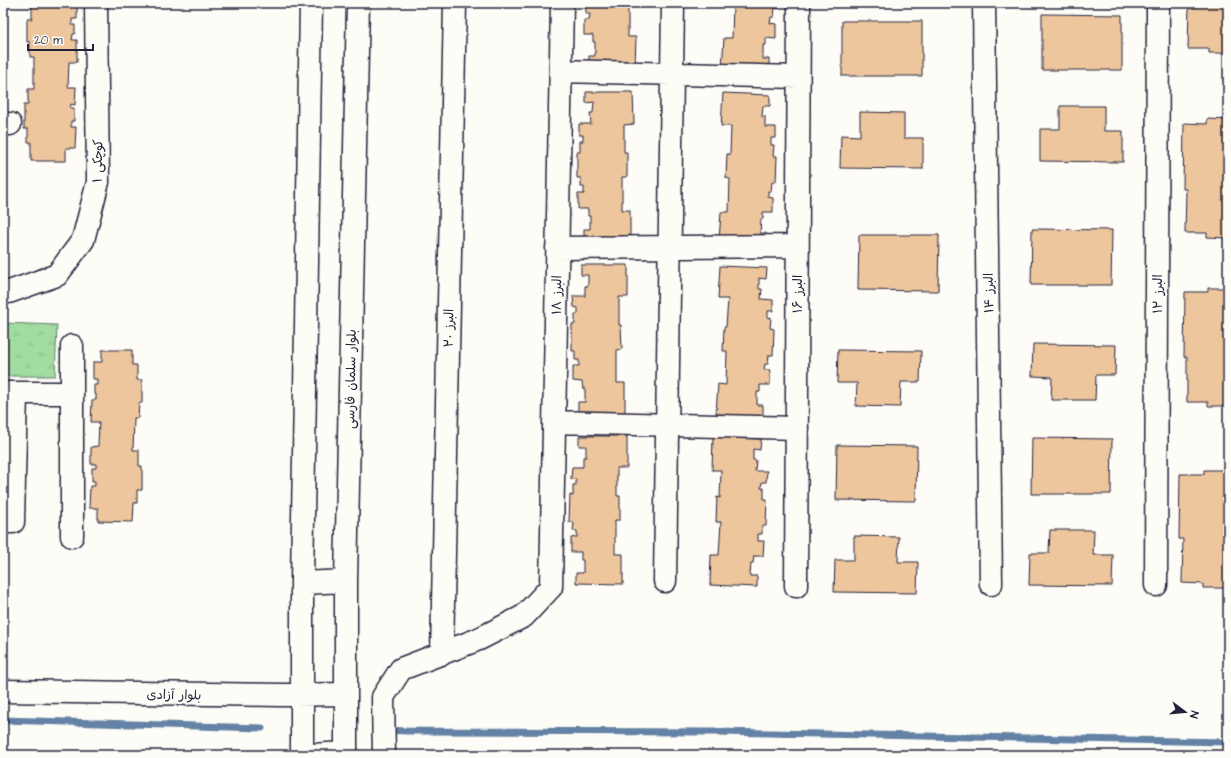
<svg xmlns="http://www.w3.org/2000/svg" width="1231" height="758" font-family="'Architects Daughter','Playpen Sans Arabic',sans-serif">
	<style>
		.grass { fill: url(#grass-tufts); stroke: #627f6e }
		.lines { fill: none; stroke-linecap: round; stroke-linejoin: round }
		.stream { stroke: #6382a5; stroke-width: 7 }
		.building { fill: #eec69e; stroke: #22223b }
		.minor-casing { stroke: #22223b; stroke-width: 25 }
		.secondary-casing { stroke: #22223b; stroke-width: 25 }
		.minor { stroke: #fdfcf7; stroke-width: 22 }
		.secondary { stroke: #fdfcf7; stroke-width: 22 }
		.labels { text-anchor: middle; stroke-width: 4; stroke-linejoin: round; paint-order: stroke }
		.street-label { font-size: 13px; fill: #22223b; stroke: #fdfcf7 }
	</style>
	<defs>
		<pattern id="grass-tufts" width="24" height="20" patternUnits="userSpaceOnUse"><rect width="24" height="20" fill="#a2dca1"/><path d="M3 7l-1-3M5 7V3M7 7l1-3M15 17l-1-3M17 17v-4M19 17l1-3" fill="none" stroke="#8bbc8c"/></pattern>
	</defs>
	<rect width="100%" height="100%" fill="#fdfcf7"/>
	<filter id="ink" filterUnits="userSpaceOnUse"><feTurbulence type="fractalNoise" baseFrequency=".025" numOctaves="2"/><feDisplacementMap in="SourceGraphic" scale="8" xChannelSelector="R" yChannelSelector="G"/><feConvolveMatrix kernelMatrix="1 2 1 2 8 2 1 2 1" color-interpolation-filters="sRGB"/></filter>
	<g filter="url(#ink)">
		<path class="grass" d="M 3,323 L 57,325 L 55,376 L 3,376 Z"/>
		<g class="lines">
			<path class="stream" d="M 3,720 L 262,728
				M 385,730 L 407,731 L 715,732 L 1228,742"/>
		</g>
		<path class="building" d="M 38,3 L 77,3 L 77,19 L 72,19 L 72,25 L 75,25 L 75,34 L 73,34 L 72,40 L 77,40 L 77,62 L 69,62 L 68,87 L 76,87 L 75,105 L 71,104 L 70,108 L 74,108 L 74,121 L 71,121 L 71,127 L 76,127 L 75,148 L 66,148 L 66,161 L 31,161 L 31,142 L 28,142 L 28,129 L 24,129 L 24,105 L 28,105 L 28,89 L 34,89 L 34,57 L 30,57 L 30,42 L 27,42 L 27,19 L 32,19 L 32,5 L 38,5 Z
			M 582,3 L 632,3 L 628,3 L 628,37 L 636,37 L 635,67 L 589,66 L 589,56 L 595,56 L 595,42 L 593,42 L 593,35 L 584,35 L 584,20 L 589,20 L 590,14 L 586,14 L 586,5 L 582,5 Z
			M 729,3 L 779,3 L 779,9 L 775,8 L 774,17 L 771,17 L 770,23 L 776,24 L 776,39 L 766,38 L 766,45 L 763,45 L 763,59 L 769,59 L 769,69 L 722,68 L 724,38 L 732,38 L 733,5 L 729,5 Z
			M 1186,3 L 1228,3 L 1228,53 L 1209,53 L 1209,49 L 1188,49 L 1189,4 L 1186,4 Z
			M 1042,14 L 1122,15 L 1122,70 L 1042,70 Z
			M 842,21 L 922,21 L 922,76 L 842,76 Z
			M 586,92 L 633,92 L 634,124 L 624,125 L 624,152 L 627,152 L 627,177 L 622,177 L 622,210 L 630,210 L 630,240 L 584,240 L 584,229 L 590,229 L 590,216 L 588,216 L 588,209 L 578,209 L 578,194 L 584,194 L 584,187 L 581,187 L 581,178 L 577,178 L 577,152 L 580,152 L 580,141 L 583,141 L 583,135 L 579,135 L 579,124 L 591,124 L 590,113 L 593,113 L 594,102 L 586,103 Z
			M 723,93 L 770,95 L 770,106 L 763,106 L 762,117 L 765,116 L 765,127 L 776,127 L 776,138 L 771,138 L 771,145 L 774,145 L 773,156 L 777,156 L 776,182 L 772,182 L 771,191 L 768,191 L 768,197 L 773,198 L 773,212 L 763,212 L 763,219 L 761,219 L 760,233 L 766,233 L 766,243 L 719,241 L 721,212 L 729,212 L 730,179 L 726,178 L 727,154 L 730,154 L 731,126 L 721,126 Z
			M 1060,106 L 1104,106 L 1104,131 L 1123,131 L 1123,162 L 1040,161 L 1040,129 L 1060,129 Z
			M 860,112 L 904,113 L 904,138 L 923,138 L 923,169 L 840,168 L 841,135 L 860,136 Z
			M 1207,119 L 1228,120 L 1228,238 L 1207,237 L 1207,233 L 1185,233 L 1186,189 L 1183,189 L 1184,123 L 1207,124 Z
			M 1032,229 L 1112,230 L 1111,285 L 1031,285 Z
			M 859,235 L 939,235 L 938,291 L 858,290 Z
			M 581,265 L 628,265 L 628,297 L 619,297 L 619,325 L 621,325 L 622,349 L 617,350 L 617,383 L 625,383 L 625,413 L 578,412 L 578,402 L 585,402 L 585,388 L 583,389 L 582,382 L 573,381 L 573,366 L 579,366 L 579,360 L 575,360 L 575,351 L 572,351 L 572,324 L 575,324 L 575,314 L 578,314 L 578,308 L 574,307 L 573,296 L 585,296 L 585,286 L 588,286 L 588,275 L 581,275 Z
			M 720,266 L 767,268 L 766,279 L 759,278 L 759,289 L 762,289 L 761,299 L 773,300 L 773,311 L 768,311 L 768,318 L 771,317 L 770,328 L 774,329 L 773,355 L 769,355 L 768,364 L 765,364 L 764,370 L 770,370 L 770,385 L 760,385 L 760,392 L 757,392 L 757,405 L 763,405 L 763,416 L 716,414 L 718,384 L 726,385 L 727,351 L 723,351 L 724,327 L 726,327 L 728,299 L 718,299 Z
			M 1208,288 L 1228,288 L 1228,406 L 1208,406 L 1208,402 L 1187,402 L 1187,357 L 1184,357 L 1185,292 L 1208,292 Z
			M 1033,344 L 1116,345 L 1115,375 L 1096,375 L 1095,400 L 1051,400 L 1052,377 L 1032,376 Z
			M 102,350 L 132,350 L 132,365 L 137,365 L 137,380 L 142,380 L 142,403 L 139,403 L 138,418 L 134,418 L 133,450 L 139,450 L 139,466 L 142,466 L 142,490 L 137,490 L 137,503 L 134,503 L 133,522 L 98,521 L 98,508 L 89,508 L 90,486 L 95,486 L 95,481 L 92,481 L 92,468 L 96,468 L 96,464 L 91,464 L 91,447 L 98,446 L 99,422 L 91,422 L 92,400 L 96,400 L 96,394 L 94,394 L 94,385 L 97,385 L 97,379 L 93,379 L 93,362 L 102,362 Z
			M 838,350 L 921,351 L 920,382 L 901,382 L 900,407 L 856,406 L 857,383 L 837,383 Z
			M 579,436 L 627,436 L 627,468 L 617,468 L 617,496 L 620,496 L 620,520 L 615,520 L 615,554 L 623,554 L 623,584 L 576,583 L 576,573 L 583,573 L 583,560 L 581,560 L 581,552 L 571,552 L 571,538 L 577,537 L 577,531 L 573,531 L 574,522 L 569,522 L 570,495 L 573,496 L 573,485 L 576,485 L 576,479 L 571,479 L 572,467 L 583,467 L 583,457 L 586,457 L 586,446 L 579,446 Z
			M 713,437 L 761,439 L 760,450 L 753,449 L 753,460 L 756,460 L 755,471 L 767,471 L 766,482 L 762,482 L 761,488 L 764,488 L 764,499 L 767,499 L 766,526 L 762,526 L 762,534 L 758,534 L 758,541 L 764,541 L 763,556 L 754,556 L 753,563 L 751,563 L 750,576 L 757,576 L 757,587 L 710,585 L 711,555 L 719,555 L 721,522 L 716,522 L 717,497 L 720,498 L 721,470 L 712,470 Z
			M 1032,438 L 1112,439 L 1111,494 L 1031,494 Z
			M 837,445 L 917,446 L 916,501 L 836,500 Z
			M 1204,470 L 1228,470 L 1228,588 L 1203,588 L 1203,584 L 1182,583 L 1183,539 L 1179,539 L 1180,474 L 1204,474 Z
			M 1050,530 L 1094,530 L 1093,555 L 1113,555 L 1112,586 L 1029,585 L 1030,553 L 1049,553 Z
			M 854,536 L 899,537 L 898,562 L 918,562 L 917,593 L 834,592 L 835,560 L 854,560 Z"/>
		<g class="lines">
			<defs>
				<path id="minor" d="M 984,3 L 991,584
					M 561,71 L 798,77
					M 3,124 L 10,124
					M 557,248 L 797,246
					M 3,291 L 9,292 L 57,275 L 83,240 L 98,182 L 96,3
					M 3,393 L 72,393
					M 554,422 L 797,428
					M 3,522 L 13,522 L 16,393
					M 72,536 L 72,346
					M 665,581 L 673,3
					M 1156,585 L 1158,3
					M 796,586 L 799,3
					M 442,654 L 455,3
					M 384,755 L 383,697 L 401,669 L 479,639 L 524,616 L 551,587 L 562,3"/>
				<path id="secondary" d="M 302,583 L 346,581
					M 3,691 L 281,695 L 345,694
					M 302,755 L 302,583 L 311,3
					M 310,755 L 346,753
					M 346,755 L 346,581 L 358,3"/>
			</defs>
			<use href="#minor" class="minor-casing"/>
			<use href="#secondary" class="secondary-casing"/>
			<use href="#minor" class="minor"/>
			<use href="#secondary" class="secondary"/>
		</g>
	</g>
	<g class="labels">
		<g class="street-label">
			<text transform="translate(97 161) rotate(-89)" y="5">کوچکی ۱</text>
			<text transform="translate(988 293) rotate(-91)" y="5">البرز ۱۴</text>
			<text transform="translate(797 294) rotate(-90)" y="5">البرز ۱۶</text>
			<text transform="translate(1157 294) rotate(-90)" y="5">البرز ۱۲</text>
			<text transform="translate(556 295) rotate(-89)" y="5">البرز ۱۸</text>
			<text transform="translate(448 328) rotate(-89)" y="5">البرز ۲۰</text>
			<text transform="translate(350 379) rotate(-89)" y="5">بلوار سلمان فارسی</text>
			<text transform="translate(174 694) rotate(1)" y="5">بلوار آزادی</text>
		</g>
	</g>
	<rect width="1231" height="758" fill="none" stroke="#fdfcf7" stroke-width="16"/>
	<rect x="8" y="8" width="1215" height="742" fill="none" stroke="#22223b" stroke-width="1.5" filter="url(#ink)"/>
	<g transform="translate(1185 712) rotate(106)" stroke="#fdfcf7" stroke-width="3" paint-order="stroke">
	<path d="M0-3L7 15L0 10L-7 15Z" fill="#22223b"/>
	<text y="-6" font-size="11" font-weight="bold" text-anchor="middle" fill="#22223b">N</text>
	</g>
	<path d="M28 44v6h65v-6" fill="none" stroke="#22223b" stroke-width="2"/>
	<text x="34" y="44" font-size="12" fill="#22223b" stroke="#fdfcf7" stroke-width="3" paint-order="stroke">20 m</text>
</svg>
